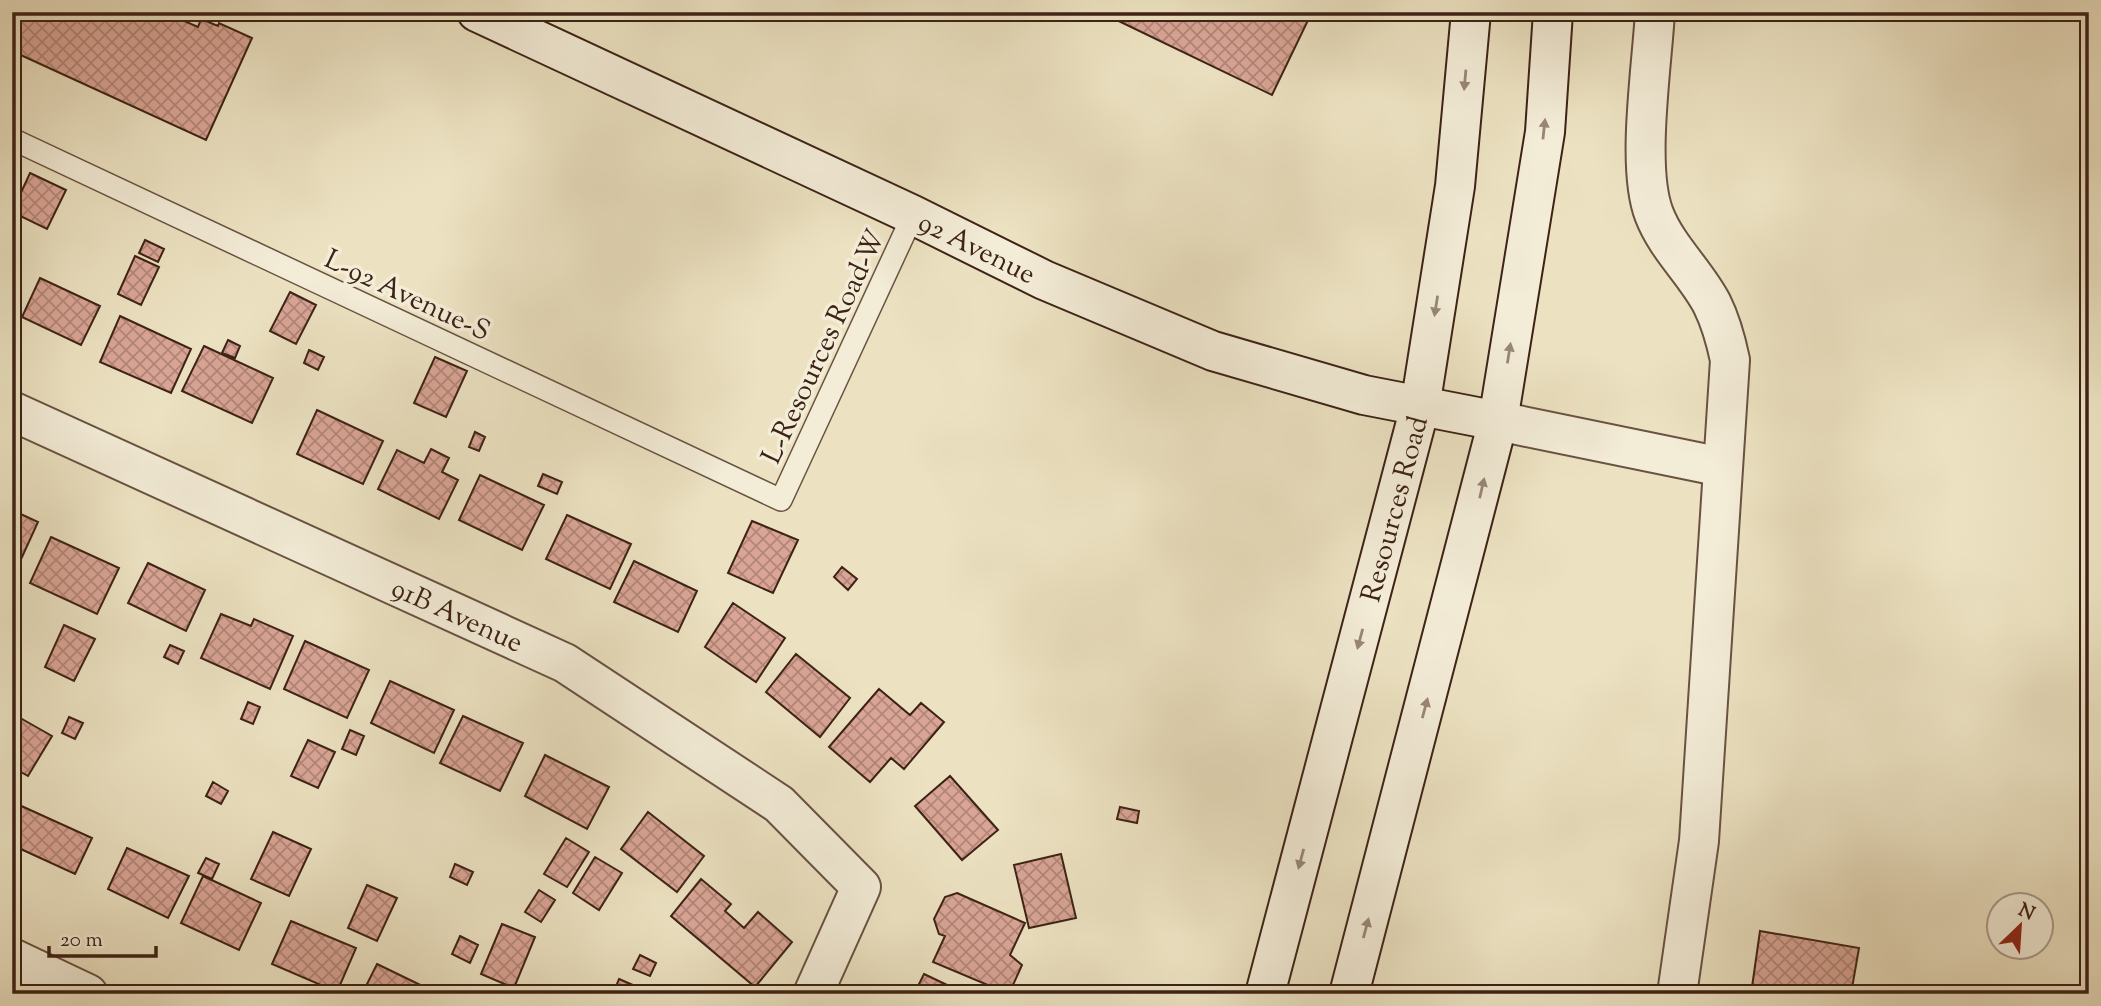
<svg xmlns="http://www.w3.org/2000/svg" width="2101" height="1006" font-family="'Sorts Mill Goudy',serif">
	<style>
		.building { fill: url(#building-cross-hatch); stroke: #3d2216; stroke-width: 2 }
		.lines { fill: none; stroke-linecap: round; stroke-linejoin: round }
		.lane-casing { stroke: #695241; stroke-width: 24 }
		.street-casing { stroke: #695241; stroke-width: 42 }
		.secondary-casing { stroke: #3d2216; stroke-width: 42 }
		.lane { stroke: #f3ecd7; stroke-width: 21 }
		.street { stroke: #f3ecd7; stroke-width: 38 }
		.secondary { stroke: #f3ecd7; stroke-width: 38 }
		.oneway { fill: #988776 }
		.labels { text-anchor: middle; stroke-width: 7; stroke-linejoin: round; paint-order: stroke }
		.street-label { font-size: 28px; fill: #3d2216; stroke: #f3ecd7 }
	</style>
	<defs>
		<pattern id="building-cross-hatch" width="8" height="8" patternUnits="userSpaceOnUse" patternTransform="scale(1.75)"><rect width="8" height="8" fill="#daa596"/><path d="M0 0l8 8M0 8l8-8" fill="none" stroke="#b28679"/></pattern>
	</defs>
	<rect width="100%" height="100%" fill="#ece2c2"/>
	<filter id="stains"><feTurbulence type="fractalNoise" baseFrequency=".00286" numOctaves="4"/><feColorMatrix values="0 0 0 0 .2 0 0 0 0 .09 0 0 0 0 .02 0 0 0 .5 -.17"/></filter>
	<radialGradient id="worn" r=".72"><stop offset=".6" stop-color="#630" stop-opacity="0"/><stop offset="1" stop-color="#630" stop-opacity=".3"/></radialGradient>
	<path class="building" d="M 12,12 L 177,12 L 186,16 L 184,21 L 198,27 L 201,19 L 218,26 L 219,23 L 252,38 L 206,140 L 12,51 Z
		M 1100,12 L 1312,12 L 1272,95 Z
		M 30,173 L 66,190 L 47,229 L 12,212 Z
		M 145,240 L 164,249 L 158,262 L 139,253 Z
		M 135,256 L 159,267 L 141,305 L 118,294 Z
		M 12,259 L 20,259 L 19,276 L 12,276 Z
		M 40,278 L 100,306 L 81,345 L 22,317 Z
		M 290,292 L 316,305 L 296,344 L 270,331 Z
		M 120,316 L 191,349 L 171,393 L 100,362 Z
		M 228,340 L 240,346 L 235,358 L 222,353 Z
		M 204,346 L 273,378 L 252,423 L 182,391 Z
		M 309,350 L 324,357 L 318,370 L 304,363 Z
		M 435,357 L 467,371 L 446,417 L 414,403 Z
		M 317,410 L 383,441 L 363,484 L 297,454 Z
		M 475,432 L 485,437 L 479,451 L 469,447 Z
		M 431,449 L 449,458 L 442,472 L 458,480 L 439,519 L 378,489 L 397,450 L 424,463 Z
		M 543,474 L 562,482 L 557,494 L 538,486 Z
		M 480,475 L 544,505 L 522,550 L 459,520 Z
		M 12,510 L 38,522 L 12,579 Z
		M 567,515 L 631,544 L 610,589 L 546,559 Z
		M 752,521 L 798,540 L 773,593 L 728,573 Z
		M 51,537 L 119,568 L 97,614 L 30,583 Z
		M 634,561 L 697,591 L 678,632 L 614,602 Z
		M 148,563 L 205,590 L 186,631 L 128,603 Z
		M 842,567 L 857,579 L 848,590 L 834,577 Z
		M 733,603 L 785,638 L 756,682 L 705,647 Z
		M 221,614 L 251,626 L 254,619 L 293,636 L 270,689 L 201,658 Z
		M 64,625 L 95,639 L 74,681 L 45,667 Z
		M 305,641 L 369,670 L 347,718 L 284,689 Z
		M 170,645 L 184,651 L 178,664 L 164,657 Z
		M 796,654 L 850,698 L 820,737 L 766,692 Z
		M 390,681 L 454,710 L 434,753 L 371,723 Z
		M 879,689 L 910,715 L 921,703 L 944,722 L 904,769 L 891,758 L 870,782 L 829,747 Z
		M 248,702 L 260,707 L 253,724 L 241,719 Z
		M 15,715 L 52,736 L 28,776 L 12,767 L 12,720 Z
		M 463,716 L 523,743 L 500,791 L 440,763 Z
		M 69,717 L 83,723 L 75,739 L 62,733 Z
		M 350,730 L 364,736 L 356,755 L 342,749 Z
		M 308,740 L 335,752 L 318,788 L 291,776 Z
		M 545,755 L 609,787 L 587,829 L 525,796 Z
		M 950,776 L 998,830 L 962,860 L 915,806 Z
		M 213,782 L 228,791 L 221,804 L 206,796 Z
		M 17,804 L 92,838 L 75,874 L 12,845 L 12,813 Z
		M 1120,807 L 1139,811 L 1137,823 L 1117,819 Z
		M 648,812 L 704,856 L 677,892 L 621,849 Z
		M 273,832 L 311,849 L 289,896 L 251,879 Z
		M 566,838 L 589,852 L 567,887 L 544,874 Z
		M 127,848 L 189,876 L 168,918 L 108,889 Z
		M 1061,854 L 1076,918 L 1029,928 L 1014,865 Z
		M 595,857 L 622,873 L 599,910 L 573,893 Z
		M 206,858 L 219,864 L 212,879 L 198,873 Z
		M 455,864 L 473,872 L 467,885 L 450,877 Z
		M 203,876 L 261,903 L 239,950 L 181,923 Z
		M 701,879 L 731,904 L 725,911 L 744,928 L 758,912 L 792,942 L 755,987 L 671,916 Z
		M 367,885 L 397,898 L 377,941 L 348,928 Z
		M 539,890 L 555,900 L 541,922 L 525,912 Z
		M 957,893 L 1025,923 L 1010,955 L 1022,965 L 1009,994 L 933,962 L 945,936 L 939,934 L 934,919 L 945,897 Z
		M 291,921 L 356,948 L 337,992 L 272,964 Z
		M 502,924 L 535,937 L 514,988 L 481,974 Z
		M 1760,931 L 1859,948 L 1851,994 L 1751,994 Z
		M 460,936 L 478,945 L 470,963 L 452,954 Z
		M 640,955 L 656,963 L 650,976 L 633,969 Z
		M 377,964 L 439,994 L 362,994 Z
		M 924,974 L 966,994 L 914,994 Z
		M 619,979 L 649,992 L 649,994 L 613,994 Z"/>
	<g class="lines">
		<defs>
			<path id="lane" d="M 12,139 L 781,500 L 913,215"/>
			<g id="street">
				<path d="M 1655,12 C 1652,66 1636,167 1654,214 C 1667,248 1696,273 1712,304 C 1721,322 1726,341 1730,360 L 1699,841 L 1677,994"/>
				<path id="s1" d="M 12,411 L 565,663 L 779,804 L 861,887 L 813,994"/>
				<path d="M 1498,421 L 1722,467"/>
				<path d="M 12,958 L 88,994"/>
			</g>
			<g id="secondary">
				<path id="s2" d="M 477,12 L 913,215 L 1044,280 L 1213,351 L 1364,395 L 1498,421"/>
				<path id="s3" d="M 1265,994 L 1420,407 L 1455,186 L 1471,12"/>
				<path d="M 1349,994 L 1498,421 L 1545,132 L 1553,12"/>
			</g>
		</defs>
		<use href="#lane" class="lane-casing"/>
		<use href="#street" class="street-casing"/>
		<use href="#secondary" class="secondary-casing"/>
		<use href="#lane" class="lane"/>
		<use href="#street" class="street"/>
		<use href="#secondary" class="secondary"/>
	</g>
	<defs><path id="oneway-solid" d="M-6-.8H1V-3.2L6.5 0L1 3.2V.8H-6Z" transform="scale(1.75)"/></defs>
	<g class="oneway">
		<use href="#oneway-solid" transform="translate(1465 80) rotate(95)"/>
		<use href="#oneway-solid" transform="translate(1544 129) rotate(-84)"/>
		<use href="#oneway-solid" transform="translate(1436 306) rotate(99)"/>
		<use href="#oneway-solid" transform="translate(1509 353) rotate(-81)"/>
		<use href="#oneway-solid" transform="translate(1482 488) rotate(-77)"/>
		<use href="#oneway-solid" transform="translate(1360 639) rotate(105)"/>
		<use href="#oneway-solid" transform="translate(1425 708) rotate(-75)"/>
		<use href="#oneway-solid" transform="translate(1301 859) rotate(105)"/>
		<use href="#oneway-solid" transform="translate(1366 928) rotate(-75)"/>
	</g>
	<g class="labels">
		<g class="street-label">
			<text dy="10" stroke="none"><textPath href="#s2" startOffset="553">92 Avenue</textPath></text>
			<text transform="translate(408 294) rotate(25)" y="10">L-92 Avenue-S</text>
			<text transform="translate(822 346) rotate(-65)" y="10">L-Resources Road-W</text>
			<text dy="10" stroke="none"><textPath href="#s3" startOffset="502">Resources Road</textPath></text>
			<text dy="10" stroke="none"><textPath href="#s1" startOffset="490">91B Avenue</textPath></text>
		</g>
	</g>
	<rect width="2101" height="1006" fill="none" stroke="#ece2c2" stroke-width="42"/>
	<rect x="14" y="14" width="2073" height="978" fill="none" stroke="#3d2216" stroke-width="3.5"/>
	<rect x="21" y="21" width="2059" height="964" fill="none" stroke="#3d2216" stroke-width="2"/>
	<g transform="translate(2020 926) rotate(25)"><circle r="33" fill="#f3ecd7" stroke="#aa9b8a" stroke-width="2"/>
	<path d="M0-5L12 26L0 18L-12 26Z" fill="#8f2418"/>
	<text y="-10" font-size="19" font-weight="bold" text-anchor="middle" fill="#3d2216">N</text>
	</g>
	<path d="M49 946v10h107v-10" fill="none" stroke="#3d2216" stroke-width="3.5"/>
	<text x="60" y="946" font-size="21" fill="#3d2216" stroke="#f3ecd7" stroke-width="5" paint-order="stroke">20 m</text>
	<rect width="100%" height="100%" filter="url(#stains)"/>
	<rect width="100%" height="100%" fill="url(#worn)"/>
</svg>
